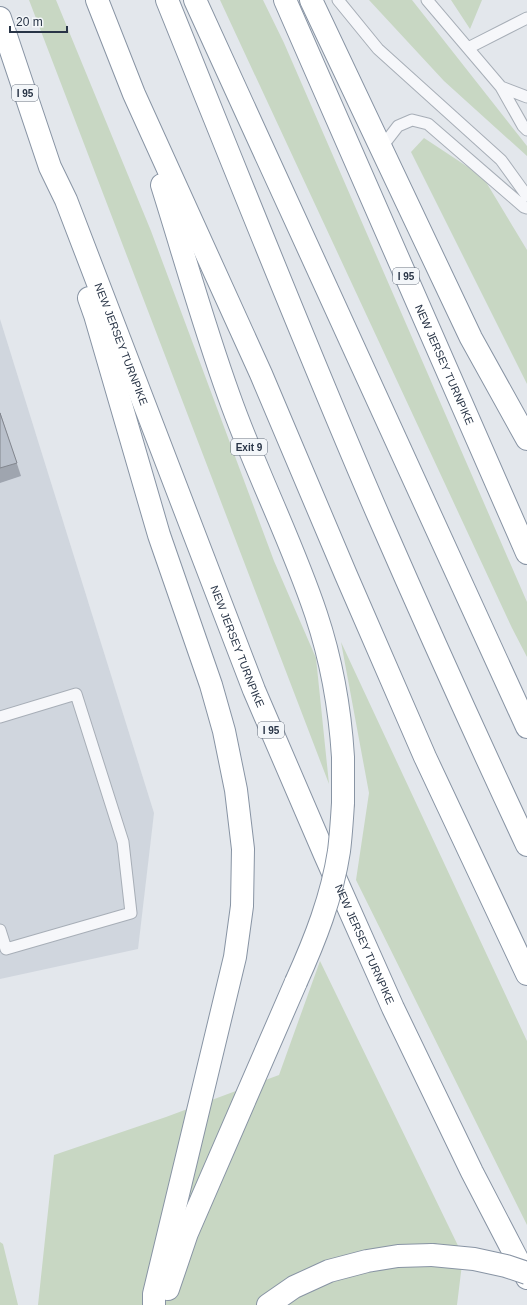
<svg xmlns="http://www.w3.org/2000/svg" width="527" height="1305" font-family="Helvetica,sans-serif">
	<style>
		.built { fill: #d0d6de }
		.green { fill: #c8d7c3 }
		.lines { fill: none; stroke-linecap: round; stroke-linejoin: round }
		.service-casing { stroke: #a7aeb7; stroke-width: 13 }
		.motorway-casing { stroke: #8894a4; stroke-width: 24 }
		.service { stroke: #f6f7fa; stroke-width: 11 }
		.motorway { stroke: #fff; stroke-width: 22 }
		.motorway-bridge-casing { stroke: #8894a4; stroke-width: 24; stroke-linecap: butt }
		.motorway-bridge { stroke: #fff; stroke-width: 22 }
		.wall { fill: #9fa5af }
		.building { fill: #b9c0cb; stroke: #82868e }
		.labels { text-anchor: middle; stroke-width: 3.5; stroke-linejoin: round; paint-order: stroke }
		.shield { fill: #f3f6f9; stroke: #656e7c; stroke-width: 1 }
		.shield-label { font-size: 10px; font-weight: bold; fill: #283446 }
		.street-label { font-size: 11px; fill: #283446; stroke: #f3f6f9 }
	</style>
	<rect width="100%" height="100%" fill="#e3e7ec"/>
	<path class="built" d="M 0,319 L 154,813 L 138,949 L 0,979 Z"/>
	<path class="green" d="M 29,0 L 56,0 L 151,231 L 274,561 L 316,658 L 329,784 Z
		M 220,0 L 263,0 L 284,43 L 527,602 L 527,657 L 512,628 Z
		M 369,0 L 412,0 L 527,146 L 527,156 L 444,81 Z
		M 451,0 L 482,0 L 470,29 Z
		M 424,138 L 483,177 L 527,250 L 527,384 L 411,152 Z
		M 341,642 L 527,1041 L 527,1225 L 356,880 L 369,793 Z
		M 320,961 L 463,1256 L 457,1305 L 38,1305 L 54,1155 L 166,1117 L 279,1075 Z
		M 0,1242 L 3,1244 L 18,1305 L 0,1305 Z"/>
	<g class="lines">
		<defs>
			<path id="service" d="M 338,0 L 378,49 L 501,160 L 527,196
				M 427,0 L 501,87 L 523,126 L 527,130
				M 468,48 L 527,18
				M 501,87 L 527,97
				M 381,148 L 398,126 L 412,120 L 428,124 L 524,207 L 527,208
				M 0,717 L 76,694 L 123,842 L 131,913 L 6,949 L 0,930"/>
			<g id="motorway">
				<path d="M 97,0 L 134,94 L 261,374 L 346,575 L 425,757 L 527,974"/>
				<path d="M 167,0 C 237,173 305,346 379,517 C 427,627 476,736 527,845"/>
				<path d="M 195,0 L 527,727"/>
				<path id="s1" d="M 285,0 L 527,553"/>
				<path d="M 311,0 L 471,338 L 527,439"/>
				<path id="s2" d="M 0,18 L 50,167 L 66,200 L 254,690 L 325,855 L 393,1008 L 472,1172 L 527,1278"/>
				<path d="M 162,185 C 184,255 204,327 229,396 C 255,470 291,539 316,614 C 331,659 340,709 343,757 C 343,772 343,787 343,803"/>
				<path d="M 89,298 L 95,315 L 159,535 L 211,685 L 224,731 L 236,790 L 243,849 L 242,906 L 235,957 L 154,1294 L 154,1305"/>
				<path d="M 168,1289 L 187,1233 L 296,982"/>
				<path d="M 268,1305 L 294,1287 L 329,1271 L 367,1261 L 398,1256 L 432,1255"/>
			</g>
		</defs>
		<use href="#service" class="service-casing"/>
		<use href="#motorway" class="motorway-casing"/>
		<use href="#service" class="service"/>
		<use href="#motorway" class="motorway"/>
		<defs>
			<path id="motorway-bridge" d="M 296,982 C 315,940 332,897 339,851 C 341,835 342,819 343,803
				M 432,1255 L 474,1259 L 506,1266 L 527,1273"/>
		</defs>
		<use href="#motorway-bridge" class="motorway-bridge-casing"/>
		<use href="#motorway-bridge" class="motorway-bridge"/>
	</g>
	<path class="wall" d="M 0,412 L 21,476 L 0,483 Z"/>
	<path class="building" d="M 0,413 L 17,463 L 0,468 Z"/>
	<g class="labels">
		<g class="shield">
			<rect x="12" y="85" width="26" height="16" rx="3"/>
			<rect x="393" y="268" width="26" height="16" rx="3"/>
			<rect x="231" y="439" width="36" height="16" rx="3"/>
			<rect x="258" y="722" width="26" height="16" rx="3"/>
		</g>
		<g class="shield-label">
			<text x="25" y="97">I 95</text>
			<text x="406" y="280">I 95</text>
			<text x="249" y="451">Exit 9</text>
			<text x="271" y="734">I 95</text>
		</g>
		<g class="street-label">
			<text dy="4" stroke="none"><textPath href="#s2" startOffset="348">NEW JERSEY TURNPIKE</textPath></text>
			<text dy="4" stroke="none"><textPath href="#s1" startOffset="398">NEW JERSEY TURNPIKE</textPath></text>
			<text dy="4" stroke="none"><textPath href="#s2" startOffset="672">NEW JERSEY TURNPIKE</textPath></text>
			<text dy="4" stroke="none"><textPath href="#s2" startOffset="996">NEW JERSEY TURNPIKE</textPath></text>
		</g>
	</g>
	<path d="M10 26v6h57v-6" fill="none" stroke="#283446" stroke-width="2"/>
	<text x="16" y="26" font-size="12" fill="#283446" stroke="#f3f6f9" stroke-width="3" paint-order="stroke">20 m</text>
</svg>
